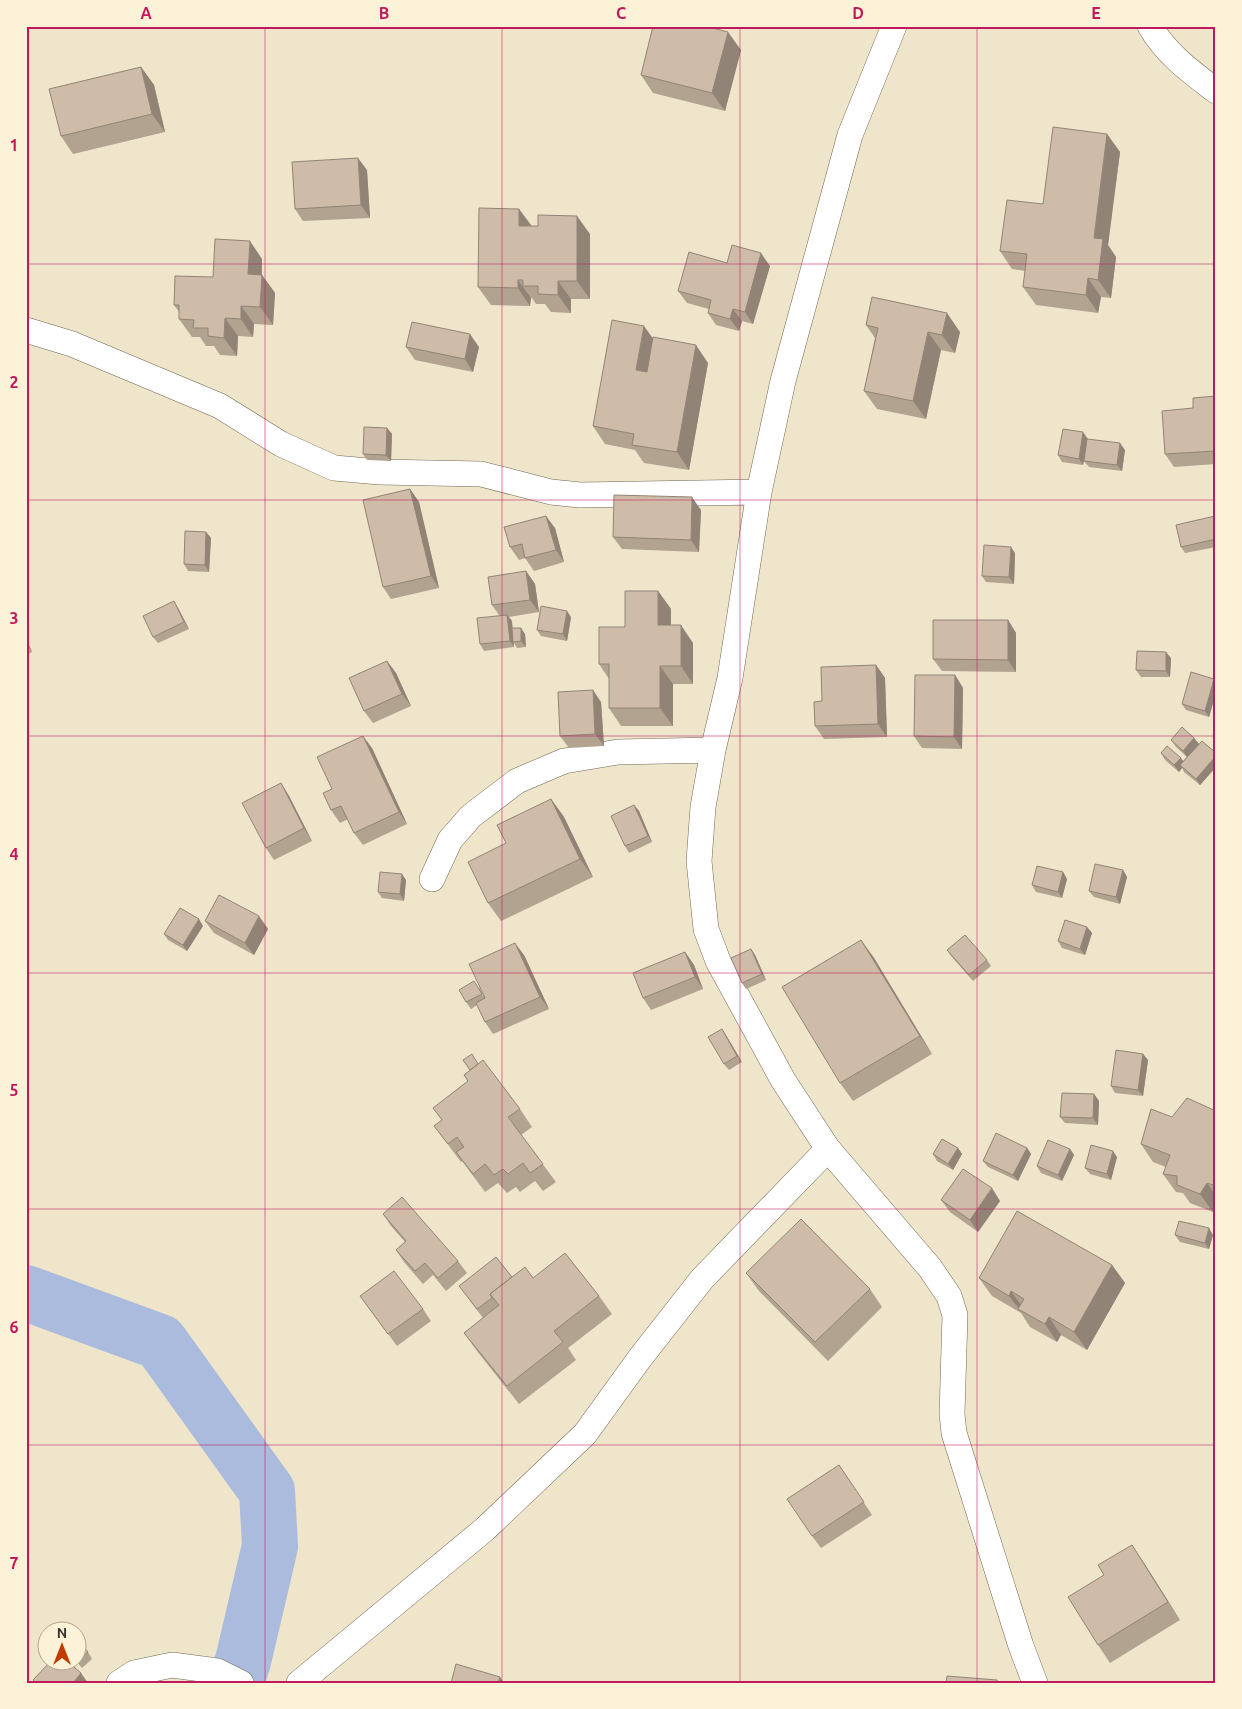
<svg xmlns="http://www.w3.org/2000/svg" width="1242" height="1709" font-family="Ubuntu,sans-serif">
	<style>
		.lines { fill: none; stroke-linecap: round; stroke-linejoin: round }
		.river { stroke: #abd; stroke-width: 56 }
		.street-casing { stroke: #706852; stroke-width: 26 }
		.street { stroke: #fff; stroke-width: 25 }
		.wall { fill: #b2a290 }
		.shaded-wall { fill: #918476 }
		.building { fill: #cfbca8; stroke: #918476 }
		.grid { fill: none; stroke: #c2185b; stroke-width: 1; stroke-opacity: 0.55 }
		.neatline { fill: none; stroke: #c2185b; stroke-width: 2 }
		.grid-label { font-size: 16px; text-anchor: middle; font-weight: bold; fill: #c2185b }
	</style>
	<rect width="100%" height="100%" fill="#eee5cb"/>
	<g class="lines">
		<path class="river" d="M 26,1293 L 160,1342 L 267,1491 L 270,1546 L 243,1661 L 236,1683"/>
		<defs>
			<path id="street" d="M 894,26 L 850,135 L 783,381 L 759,492 L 730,678 L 713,750 L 703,807 L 699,861 L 706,929 L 718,961 L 783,1080 L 828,1149 L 930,1268 L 949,1296 L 955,1315 L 952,1414 L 954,1433 L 1021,1646 L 1035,1683
				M 1150,26 C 1166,54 1191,72 1216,91
				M 26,330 L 72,344 L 220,406 L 281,444 L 334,468 L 380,472 L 481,474 L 551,492 L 580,495 L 759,492
				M 432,879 L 450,840 L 471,816 L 517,781 L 564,761 L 618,752 L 713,750
				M 119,1683 L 134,1673 L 172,1665 L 217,1671 L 241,1683
				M 299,1683 L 485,1529 L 585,1434 L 640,1358 L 702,1279 L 828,1149"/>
		</defs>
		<use href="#street" class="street-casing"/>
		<use href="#street" class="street"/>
	</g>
	<path class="wall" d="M 741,50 L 725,111 L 653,93 L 641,75 Z
		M 141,67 L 154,85 L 165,132 L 73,154 L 61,136 Z
		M 1107,134 L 1120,152 L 1108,245 L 1116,257 L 1111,298 L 1101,297 L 1098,313 L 1036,305 L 1023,287 L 1025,271 L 1012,269 L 1000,251 Z
		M 367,170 L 370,218 L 303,221 L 295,209 Z
		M 519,209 L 532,226 L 590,234 L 590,299 L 571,299 L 571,313 L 551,312 L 545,304 L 536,304 L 532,298 L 531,298 L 530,306 L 491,305 L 478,287 Z
		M 262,259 L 262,275 L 275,293 L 273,325 L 254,324 L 253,337 L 238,336 L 237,356 L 220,355 L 214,346 L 206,346 L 200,337 L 192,337 L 179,319 L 179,312 L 174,305 L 213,277 Z
		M 727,263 L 770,266 L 753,324 L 742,321 L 739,331 L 716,325 L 708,313 L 709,309 L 687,303 L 678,291 Z
		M 866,325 L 960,332 L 955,353 L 941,350 L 926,419 L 877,409 L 864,391 L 875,338 Z
		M 653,339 L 708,363 L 689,470 L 644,463 L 635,450 L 605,444 L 593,426 Z
		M 406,347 L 479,347 L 473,372 L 415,360 Z
		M 1216,396 L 1216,464 L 1174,467 L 1165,454 L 1193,408 Z
		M 387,428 L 392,434 L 391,461 L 367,460 L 363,454 Z
		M 1088,439 L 1125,450 L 1122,471 L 1089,467 L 1084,461 L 1086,448 L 1083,465 L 1062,462 L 1058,455 Z
		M 410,489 L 419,502 L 439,588 L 391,599 L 383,587 Z
		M 701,510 L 699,552 L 622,549 L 613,537 Z
		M 1216,517 L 1216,547 L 1185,553 L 1181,547 Z
		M 555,528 L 564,562 L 534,571 L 525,558 L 519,560 L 510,547 Z
		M 206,532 L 211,538 L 209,572 L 188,571 L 184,564 Z
		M 1015,553 L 1014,584 L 986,582 L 982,576 Z
		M 526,571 L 535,584 L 539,612 L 509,617 L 512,621 L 512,628 L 525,634 L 526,647 L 517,648 L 514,643 L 514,647 L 484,651 L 480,644 L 499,615 L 492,605 Z
		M 658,591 L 671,609 L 671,625 L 693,643 L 693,684 L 673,684 L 673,726 L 621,726 L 609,708 L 609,679 L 599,664 Z
		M 178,608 L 189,629 L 158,643 L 153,637 Z
		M 571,617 L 567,641 L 541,636 L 537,630 Z
		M 1008,620 L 1016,633 L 1016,672 L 942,671 L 933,659 Z
		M 26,638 L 32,652 L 26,655 Z
		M 1171,658 L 1170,677 L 1141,677 L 1136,670 Z
		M 387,661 L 396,673 L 411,706 L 373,723 L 364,711 Z
		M 876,665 L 885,678 L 887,737 L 824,739 L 815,726 L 822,701 Z
		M 955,675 L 963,688 L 962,749 L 922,748 L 914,736 Z
		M 1214,679 L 1216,682 L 1216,693 L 1209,717 L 1186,710 L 1182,704 Z
		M 601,702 L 604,746 L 569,748 L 560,736 Z
		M 1194,738 L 1199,744 L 1216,753 L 1216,767 L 1200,785 L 1184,772 L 1182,768 L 1179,772 L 1165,760 L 1161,753 L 1181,758 L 1183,761 L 1187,757 L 1176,747 L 1171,740 Z
		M 372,748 L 407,824 L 363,845 L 354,833 L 348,819 L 340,823 L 331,810 L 332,789 Z
		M 281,783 L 289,796 L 312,841 L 274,860 L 266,848 Z
		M 551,799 L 564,817 L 593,877 L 501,921 L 488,903 L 506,843 Z
		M 634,805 L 639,811 L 652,842 L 629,853 L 625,846 Z
		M 1123,870 L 1127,877 L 1120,904 L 1094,897 L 1089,891 Z
		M 1063,872 L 1067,879 L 1062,898 L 1036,892 L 1032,885 Z
		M 406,880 L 404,901 L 382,898 L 378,892 Z
		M 205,921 L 268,929 L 254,955 L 214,933 Z
		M 203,926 L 187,951 L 168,940 L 164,934 Z
		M 1087,927 L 1092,933 L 1085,955 L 1062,948 L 1058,941 Z
		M 861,940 L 874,958 L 932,1054 L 853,1101 L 840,1083 Z
		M 751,949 L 755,955 L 766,980 L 746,989 L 742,983 Z
		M 947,950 L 987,960 L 991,966 L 973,981 L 951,956 Z
		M 685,952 L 694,965 L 703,989 L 651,1010 L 643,998 Z
		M 524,955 L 549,1009 L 493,1034 L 485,1022 L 477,1005 L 471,1009 L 466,1002 L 479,987 L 483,996 Z
		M 722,1029 L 742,1062 L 729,1070 L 724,1064 Z
		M 1143,1054 L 1148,1060 L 1143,1096 L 1115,1093 L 1111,1086 Z
		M 478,1064 L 520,1109 L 532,1127 L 521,1135 L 556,1182 L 543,1191 L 535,1181 L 520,1192 L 516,1187 L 507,1193 L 498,1183 L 485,1192 L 462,1161 L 461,1162 L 434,1126 L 442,1120 L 468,1081 L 464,1075 Z
		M 1094,1094 L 1099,1101 L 1098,1125 L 1065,1123 L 1060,1117 Z
		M 1216,1111 L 1216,1207 L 1213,1212 L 1190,1203 L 1183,1193 L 1176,1192 L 1163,1174 L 1166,1167 L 1153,1162 L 1141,1144 L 1172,1117 Z
		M 958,1148 L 962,1154 L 953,1170 L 937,1161 L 933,1154 Z
		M 1027,1148 L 1031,1154 L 1018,1181 L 988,1167 L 983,1161 Z
		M 1070,1149 L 1074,1155 L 1062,1181 L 1041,1173 L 1037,1166 Z
		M 1117,1157 L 1111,1180 L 1090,1174 L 1085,1168 Z
		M 941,1200 L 1000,1201 L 978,1232 L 950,1212 Z
		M 383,1214 L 458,1261 L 467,1273 L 446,1291 L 433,1275 L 423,1284 L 404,1262 L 396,1250 L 405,1242 L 391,1226 Z
		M 1175,1235 L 1213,1235 L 1209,1249 L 1180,1242 Z
		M 1112,1265 L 1125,1283 L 1087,1350 L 1061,1335 L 1057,1342 L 1030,1327 L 1021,1313 L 992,1296 L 979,1278 Z
		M 746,1273 L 870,1289 L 882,1307 L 828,1361 L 759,1291 Z
		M 512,1277 L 533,1278 L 599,1296 L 612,1314 L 568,1348 L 576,1360 L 519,1404 L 477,1351 L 464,1333 L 483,1318 L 459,1286 Z
		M 360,1296 L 423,1309 L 431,1321 L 397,1346 Z
		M 839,1465 L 872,1515 L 821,1548 L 812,1536 Z
		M 1144,1563 L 1180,1620 L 1110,1663 L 1098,1645 L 1104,1575 Z
		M 88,1652 L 92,1659 L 82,1668 L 77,1662 Z"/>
	<path class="shaded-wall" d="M 728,32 L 741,50 L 725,111 L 712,93 Z
		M 141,67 L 154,85 L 165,132 L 152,114 Z
		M 1107,134 L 1120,152 L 1108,245 L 1116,257 L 1111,298 L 1098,280 L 1094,238 Z
		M 358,158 L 367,170 L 370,218 L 361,205 Z
		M 519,209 L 532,227 L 519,226 Z
		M 577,216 L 590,234 L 590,299 L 577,281 Z
		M 250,241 L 262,259 L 261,292 L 248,274 Z
		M 761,253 L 770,266 L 753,324 L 745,312 Z
		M 262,275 L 275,293 L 273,325 L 260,307 Z
		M 1088,278 L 1101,297 L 1098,313 L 1086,295 Z
		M 518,280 L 531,298 L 530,306 L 518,288 Z
		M 558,281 L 571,299 L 571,313 L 558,295 Z
		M 241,306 L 254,324 L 253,337 L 241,319 Z
		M 733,309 L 742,321 L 739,331 L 730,319 Z
		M 947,313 L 960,332 L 955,353 L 942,335 Z
		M 225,318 L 238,336 L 237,356 L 224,338 Z
		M 644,326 L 657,344 L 649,388 L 636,370 Z
		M 928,332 L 941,350 L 926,419 L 913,401 Z
		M 470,334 L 479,347 L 473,372 L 465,359 Z
		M 696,345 L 708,363 L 689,470 L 677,452 Z
		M 387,428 L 392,434 L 391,461 L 386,455 Z
		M 1083,432 L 1088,439 L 1083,465 L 1079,459 Z
		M 1120,443 L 1125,450 L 1122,471 L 1117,465 Z
		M 410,489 L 419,502 L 439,588 L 431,576 Z
		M 692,497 L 701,510 L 699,552 L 691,540 Z
		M 546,516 L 555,528 L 564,562 L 556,550 Z
		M 206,532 L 211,538 L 209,572 L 205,565 Z
		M 1011,547 L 1015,553 L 1014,584 L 1009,577 Z
		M 526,571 L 535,584 L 539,612 L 530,600 Z
		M 658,591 L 671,609 L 671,643 L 658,625 Z
		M 174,601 L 178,608 L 189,629 L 184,622 Z
		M 567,611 L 571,617 L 567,641 L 563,634 Z
		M 507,615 L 512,621 L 514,642 L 513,642 L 514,647 L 510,641 Z
		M 1008,620 L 1016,633 L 1016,672 L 1008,660 Z
		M 681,625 L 693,643 L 693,684 L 681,666 Z
		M 521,628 L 525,634 L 526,647 L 521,641 Z
		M 26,638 L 32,652 L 26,643 Z
		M 1166,652 L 1171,658 L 1170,677 L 1166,671 Z
		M 387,661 L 396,673 L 411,706 L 402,694 Z
		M 876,665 L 885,678 L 887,737 L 878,724 Z
		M 660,666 L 673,684 L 673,726 L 660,708 Z
		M 955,675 L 963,688 L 962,749 L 954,737 Z
		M 1214,679 L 1216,682 L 1216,693 L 1209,717 L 1205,711 Z
		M 593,690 L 601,702 L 604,746 L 595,734 Z
		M 363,736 L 372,748 L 407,824 L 399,812 Z
		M 1194,738 L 1199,744 L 1187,757 L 1183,751 Z
		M 1216,756 L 1216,767 L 1200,785 L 1196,779 Z
		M 1181,758 L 1185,764 L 1180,765 L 1182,768 L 1179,772 L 1174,765 Z
		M 281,783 L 289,796 L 312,841 L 304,828 Z
		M 551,799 L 564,817 L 593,877 L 580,859 Z
		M 634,805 L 639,811 L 652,842 L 648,836 Z
		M 1123,870 L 1127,877 L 1120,904 L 1116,897 Z
		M 1063,872 L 1067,879 L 1062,898 L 1058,892 Z
		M 402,874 L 406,880 L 404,901 L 400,894 Z
		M 259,916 L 268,929 L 254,955 L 245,943 Z
		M 199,919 L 203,926 L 187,951 L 183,945 Z
		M 1087,927 L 1092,933 L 1085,955 L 1080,949 Z
		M 861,940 L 874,958 L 932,1054 L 920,1036 Z
		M 515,943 L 524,955 L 549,1009 L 540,997 Z
		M 751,949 L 755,955 L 766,980 L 762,974 Z
		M 685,952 L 694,965 L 703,989 L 695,977 Z
		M 722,1029 L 726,1035 L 742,1062 L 737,1056 Z
		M 1143,1054 L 1148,1060 L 1143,1096 L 1138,1090 Z
		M 1094,1094 L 1099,1101 L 1098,1125 L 1093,1118 Z
		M 958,1148 L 962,1154 L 953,1170 L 948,1164 Z
		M 1027,1148 L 1031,1154 L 1018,1181 L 1013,1175 Z
		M 1070,1149 L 1074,1155 L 1062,1181 L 1058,1175 Z
		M 1113,1151 L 1117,1157 L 1111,1180 L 1107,1174 Z
		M 1207,1183 L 1216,1196 L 1216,1207 L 1213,1212 L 1200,1194 Z
		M 992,1188 L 1000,1201 L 978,1232 L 970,1220 Z
		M 1209,1228 L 1213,1235 L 1209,1249 L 1205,1243 Z
		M 1112,1265 L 1125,1283 L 1087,1350 L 1074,1332 Z
		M 1011,1291 L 1024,1309 L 1019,1309 L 1009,1296 Z
		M 1049,1317 L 1061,1335 L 1057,1342 L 1045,1324 Z
		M 1132,1545 L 1144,1563 L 1180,1620 L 1168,1602 Z
		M 81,1673 L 88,1683 L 73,1683 Z
		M 500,1677 L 504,1683 L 498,1683 Z"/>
	<path class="building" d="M 653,26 L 705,26 L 728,32 L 712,93 L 641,75 Z
		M 141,67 L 152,114 L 61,136 L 49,89 Z
		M 1053,127 L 1107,134 L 1094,238 L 1103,239 L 1098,280 L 1088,278 L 1086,295 L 1023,287 L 1027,254 L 1000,251 L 1007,200 L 1043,204 Z
		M 358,158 L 361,205 L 295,209 L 292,162 Z
		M 479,208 L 519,209 L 519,226 L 538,226 L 538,215 L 577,216 L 577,281 L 558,281 L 558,295 L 538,294 L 538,286 L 523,286 L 523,280 L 518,280 L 518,288 L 478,287 Z
		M 215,239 L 250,241 L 248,274 L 262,275 L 260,307 L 241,306 L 241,319 L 225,318 L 224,338 L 208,336 L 208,328 L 193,328 L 194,320 L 179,319 L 179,305 L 174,305 L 175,276 L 213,277 Z
		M 732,245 L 761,253 L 745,312 L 733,309 L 730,319 L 708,313 L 711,300 L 678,291 L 689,252 L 727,263 Z
		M 872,297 L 947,313 L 942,335 L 928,332 L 913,401 L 864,391 L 878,328 L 866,325 Z
		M 612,320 L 644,326 L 636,370 L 647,372 L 653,337 L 696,345 L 677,452 L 632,445 L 634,434 L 593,426 Z
		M 412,322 L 470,334 L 465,359 L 406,347 Z
		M 1216,396 L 1216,451 L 1165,454 L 1162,411 L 1193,408 L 1193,398 Z
		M 364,427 L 387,428 L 386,455 L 363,454 Z
		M 1063,429 L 1083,432 L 1079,459 L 1058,455 Z
		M 1087,439 L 1120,443 L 1117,465 L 1084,461 Z
		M 410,489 L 431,576 L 383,587 L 363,500 Z
		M 614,495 L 692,497 L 691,540 L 613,537 Z
		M 546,516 L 556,550 L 525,558 L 522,544 L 510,547 L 504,527 Z
		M 1215,516 L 1216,539 L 1181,547 L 1176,525 Z
		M 185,531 L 206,532 L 205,565 L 184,564 Z
		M 984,545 L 1011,547 L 1009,577 L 982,576 Z
		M 526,571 L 530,600 L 492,605 L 488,577 Z
		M 625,591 L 658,591 L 658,625 L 681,625 L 681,666 L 660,666 L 660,708 L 609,708 L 609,664 L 599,664 L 599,627 L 625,627 Z
		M 174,601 L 184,622 L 153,637 L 143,616 Z
		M 541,606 L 567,611 L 563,634 L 537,630 Z
		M 507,615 L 510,641 L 480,644 L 477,618 Z
		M 933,620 L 1008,620 L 1008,660 L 933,659 Z
		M 512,628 L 521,628 L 521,641 L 513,642 Z
		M 1137,651 L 1166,652 L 1166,671 L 1136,670 Z
		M 387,661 L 402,694 L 364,711 L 349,678 Z
		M 876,665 L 878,724 L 815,726 L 814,702 L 822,701 L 821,667 Z
		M 1191,672 L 1214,679 L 1205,711 L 1182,704 Z
		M 915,675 L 955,675 L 954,737 L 914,736 Z
		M 593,690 L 595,734 L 560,736 L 558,692 Z
		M 1182,727 L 1194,738 L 1183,751 L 1171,740 Z
		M 363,736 L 399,812 L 354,833 L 341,806 L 331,810 L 323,793 L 332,789 L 317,757 Z
		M 1202,741 L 1216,753 L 1216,756 L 1196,779 L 1180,765 Z
		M 1167,746 L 1181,758 L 1174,765 L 1161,753 Z
		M 281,783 L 304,828 L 266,848 L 242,803 Z
		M 551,799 L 580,859 L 488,903 L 468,862 L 506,843 L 497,825 Z
		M 634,805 L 648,836 L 625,846 L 611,816 Z
		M 1095,864 L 1123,870 L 1116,897 L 1089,891 Z
		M 1037,866 L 1063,872 L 1058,892 L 1032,885 Z
		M 380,872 L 402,874 L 400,894 L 378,892 Z
		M 219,895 L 259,916 L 245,943 L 205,921 Z
		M 180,908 L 199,919 L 183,945 L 164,934 Z
		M 1065,920 L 1087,927 L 1080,949 L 1058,941 Z
		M 965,935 L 987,960 L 969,975 L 947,950 Z
		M 861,940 L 920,1036 L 840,1083 L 782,987 Z
		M 515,943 L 540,997 L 485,1022 L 476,1003 L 485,998 L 469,964 Z
		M 751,949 L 762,974 L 742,983 L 731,958 Z
		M 685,952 L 695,977 L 643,998 L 633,973 Z
		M 474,981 L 482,994 L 466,1002 L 459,990 Z
		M 722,1029 L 737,1056 L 724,1064 L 708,1037 Z
		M 1116,1050 L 1143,1054 L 1138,1090 L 1111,1086 Z
		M 472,1054 L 478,1064 L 470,1070 L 463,1060 Z
		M 483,1060 L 520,1109 L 508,1117 L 543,1164 L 530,1173 L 523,1163 L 508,1174 L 503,1169 L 494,1175 L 485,1164 L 473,1174 L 456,1152 L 464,1147 L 457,1137 L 448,1144 L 434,1126 L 442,1120 L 433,1108 L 468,1081 L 464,1075 Z
		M 1062,1093 L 1094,1094 L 1093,1118 L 1060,1117 Z
		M 1187,1098 L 1216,1111 L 1216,1186 L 1207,1183 L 1200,1194 L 1177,1185 L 1177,1176 L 1163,1174 L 1170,1155 L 1141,1144 L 1151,1109 L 1172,1117 Z
		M 996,1133 L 1027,1148 L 1013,1175 L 983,1161 Z
		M 942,1139 L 958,1148 L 948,1164 L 933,1154 Z
		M 1048,1140 L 1070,1149 L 1058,1175 L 1037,1166 Z
		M 1091,1145 L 1113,1151 L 1107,1174 L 1085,1168 Z
		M 963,1169 L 992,1188 L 970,1220 L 941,1200 Z
		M 402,1197 L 458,1261 L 438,1278 L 425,1263 L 415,1271 L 396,1250 L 406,1241 L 383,1214 Z
		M 1017,1211 L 1112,1265 L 1074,1332 L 1049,1317 L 1045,1324 L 1018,1309 L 1024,1299 L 1011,1291 L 1009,1296 L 979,1278 Z
		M 801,1219 L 870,1289 L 815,1342 L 746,1273 Z
		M 1179,1221 L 1209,1228 L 1205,1243 L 1175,1235 Z
		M 565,1253 L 599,1296 L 554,1331 L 563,1342 L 507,1386 L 464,1333 L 499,1305 L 490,1294 L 525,1267 L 533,1278 Z
		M 496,1257 L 512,1277 L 490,1294 L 492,1298 L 477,1309 L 459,1286 Z
		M 394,1271 L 423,1309 L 388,1334 L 360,1296 Z
		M 839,1465 L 864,1502 L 812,1536 L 787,1499 Z
		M 1132,1545 L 1168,1602 L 1098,1645 L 1068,1597 L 1104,1575 L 1098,1565 Z
		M 80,1642 L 88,1652 L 78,1661 L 78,1645 Z
		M 50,1662 L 68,1662 L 81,1673 L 73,1683 L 36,1683 L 33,1680 Z
		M 456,1664 L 500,1677 L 498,1683 L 451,1683 Z
		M 947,1676 L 997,1680 L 997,1683 L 946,1683 Z"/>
	<path class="grid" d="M 265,26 L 265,1683M 502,26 L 502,1683M 740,26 L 740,1683M 977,26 L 977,1683M 26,264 L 1216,264M 26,500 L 1216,500M 26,736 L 1216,736M 26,973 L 1216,973M 26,1209 L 1216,1209M 26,1445 L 1216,1445"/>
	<rect width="1242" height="1709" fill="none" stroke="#fcf2d8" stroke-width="55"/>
	<g transform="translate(62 1646)"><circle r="24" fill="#fcf2d8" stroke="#aea693"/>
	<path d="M0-4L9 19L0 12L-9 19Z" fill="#c13a00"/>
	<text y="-8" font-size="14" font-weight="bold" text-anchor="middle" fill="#38352b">N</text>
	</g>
	<rect x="28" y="28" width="1186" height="1654" class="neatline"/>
	<g class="grid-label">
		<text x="146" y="19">A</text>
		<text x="384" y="19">B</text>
		<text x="621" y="19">C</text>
		<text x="858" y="19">D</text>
		<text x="1096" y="19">E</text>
		<text x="14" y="151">1</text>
		<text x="14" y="388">2</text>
		<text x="14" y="624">3</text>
		<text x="14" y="860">4</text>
		<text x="14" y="1096">5</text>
		<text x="14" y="1333">6</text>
		<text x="14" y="1569">7</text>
	</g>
</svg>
